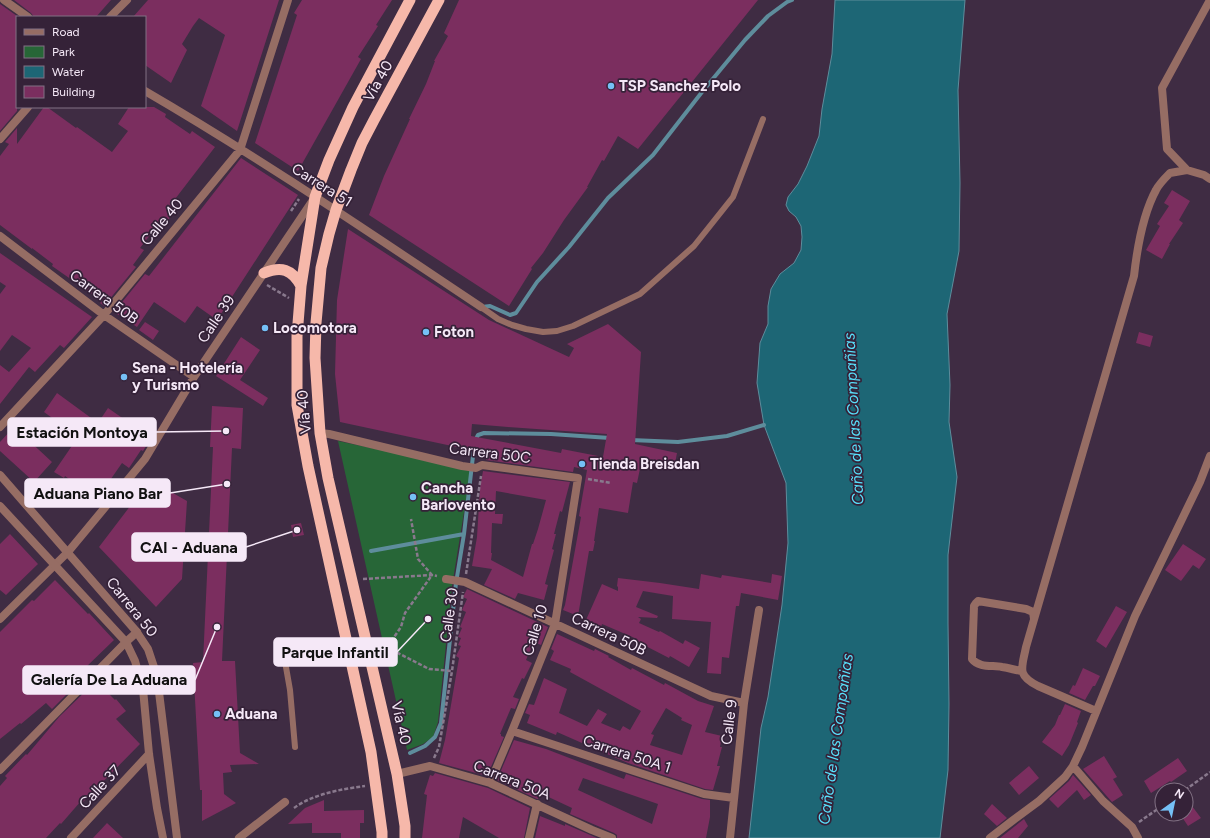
<svg xmlns="http://www.w3.org/2000/svg" width="1210" height="838" font-family="Figtree,sans-serif">
	<style>
		.green { fill: #276637 }
		.water { fill: #1d6675; stroke: #5e8d9c }
		.lines { fill: none; stroke-linecap: round; stroke-linejoin: round }
		.stream { stroke: #5e8d9c; stroke-width: 4 }
		.building { fill: #7b2e5f; fill-rule: evenodd }
		.path { stroke: #89798d; stroke-width: 2.5; stroke-dasharray: 4 2; stroke-linecap: butt }
		.service { stroke: #966d64; stroke-width: 6 }
		.minor { stroke: #966d64; stroke-width: 8 }
		.tertiary { stroke: #966d64; stroke-width: 8 }
		.trunk { stroke: #f6b8aa; stroke-width: 11 }
		.poi-dot { fill: #75c0f6; stroke: #352238; stroke-width: 1.5 }
		.labels { text-anchor: middle; stroke-width: 3.5; stroke-linejoin: round; paint-order: stroke }
		.street-label { font-size: 15px; fill: #f5e8f7; stroke: #352238 }
		.poi-label { font-size: 15px; font-weight: bold; fill: #f5e8f7; stroke: #352238; text-anchor: start }
		.water-label { font-size: 16px; font-style: italic; fill: #58dffa; stroke: #352238 }
		.leader { fill: none; stroke: #f5e8f7; stroke-width: 1.5 }
		.callout-dot { fill: #f5e8f7; stroke: #352238; stroke-width: 1.5 }
		.callout { fill: #f5e8f7; stroke: #f5e8f7; stroke-width: 1.5 }
		.callout-label { font-size: 16px; text-anchor: middle; font-weight: bold; fill: #111 }
	</style>
	<rect width="100%" height="100%" fill="#3f2c43"/>
	<path class="green" d="M 338,441 L 471,469 L 452,586 L 438,722 L 433,737 L 423,744 L 407,750 Z"/>
	<path class="water" d="M 835,0 L 965,0 L 958,90 L 960,183 L 959,251 L 947,314 L 950,385 L 949,422 L 957,477 L 948,555 L 948,623 L 949,704 L 948,770 L 940,838 L 749,838 L 761,728 L 768,697 L 782,605 L 788,543 L 786,483 L 764,425 L 757,383 L 760,343 L 768,324 L 768,306 L 771,289 L 780,274 L 794,263 L 801,250 L 802,237 L 801,226 L 796,217 L 789,211 L 786,205 L 788,197 L 798,184 L 807,166 L 819,136 L 822,109 L 832,54 Z"/>
	<g class="lines">
		<path class="stream" d="M 482,307 L 490,306 L 510,315 L 516,313 L 537,282 L 569,247 L 608,198 L 653,155 L 702,92 L 745,40 L 768,16 L 787,2 L 792,0
			M 631,440 L 678,442 L 727,436 L 764,425
			M 371,551 L 464,534
			M 410,753 L 425,746 L 435,737 L 441,723 L 456,583 L 464,534 L 473,456 L 475,441 L 478,435 L 484,433 L 551,434 L 610,438"/>
	</g>
	<path class="building" d="M 14,0 L 111,0 L 96,17 L 34,17 L 31,13 Z
		M 148,0 L 279,0 L 237,131 L 201,106 L 225,35 L 199,18 L 193,26 L 182,44 L 187,50 L 171,83 L 145,65 L 145,17 L 133,17 Z
		M 302,0 L 392,0 L 376,25 L 378,26 L 358,57 L 361,59 L 298,171 L 255,143 L 297,15 L 294,13 Z
		M 459,0 L 758,0 L 638,149 L 618,136 L 604,161 L 602,160 L 587,187 L 588,187 L 564,220 L 543,253 L 531,268 L 532,269 L 509,306 L 369,215 L 384,176 L 410,119 L 409,119 L 426,84 L 435,61 L 434,61 L 448,36 L 444,33 Z
		M 0,4 L 17,16 L 17,111 L 0,131 Z
		M 44,107 L 47,107 L 76,128 L 77,127 L 112,152 L 128,131 L 118,124 L 129,107 L 154,107 L 166,114 L 165,117 L 190,134 L 192,131 L 215,147 L 172,203 L 178,207 L 165,224 L 161,221 L 140,248 L 144,250 L 133,265 L 136,267 L 104,306 L 100,303 L 102,301 L 52,266 L 53,264 L 32,248 L 32,249 L 0,225 L 0,156 L 9,144 L 5,142 L 17,128 L 17,144 Z
		M 241,158 L 298,195 L 217,320 L 197,306 L 185,323 L 154,302 L 137,327 L 114,312 L 145,274 L 149,276 Z
		M 1172,190 L 1190,201 L 1179,220 L 1183,223 L 1169,244 L 1170,244 L 1162,259 L 1146,250 L 1160,226 L 1157,224 L 1169,206 L 1164,203 Z
		M 348,229 L 489,320 L 569,357 L 574,348 L 567,344 L 608,324 L 641,352 L 635,444 L 677,453 L 674,469 L 641,464 L 637,483 L 633,482 L 628,513 L 599,508 L 594,541 L 595,541 L 593,551 L 589,551 L 578,616 L 563,610 L 565,605 L 581,517 L 579,516 L 587,470 L 574,467 L 573,472 L 486,460 L 486,456 L 479,455 L 480,452 L 340,422 L 335,374 L 337,300 ZM 472,424 L 508,427 L 607,434 L 603,457 L 562,449 L 561,453 L 471,436 Z
		M 0,253 L 92,317 L 64,348 L 60,345 L 35,372 L 29,367 L 0,404 L 0,365 L 9,372 L 31,348 L 12,335 L 0,351 L 0,294 L 6,286 L 0,282 Z
		M 145,322 L 159,331 L 153,340 L 139,330 Z
		M 1139,332 L 1153,336 L 1150,347 L 1136,343 Z
		M 241,337 L 260,350 L 240,380 L 268,398 L 263,406 L 216,376 Z
		M 57,393 L 98,423 L 108,408 L 151,438 L 143,451 L 141,450 L 129,468 L 122,463 L 97,499 L 65,476 L 64,478 L 54,472 L 78,437 L 44,412 Z
		M 212,406 L 243,408 L 241,449 L 232,448 L 222,661 L 235,661 L 240,753 L 259,764 L 230,765 L 232,772 L 223,773 L 224,794 L 236,803 L 202,821 L 202,790 L 200,790 L 193,663 L 203,662 L 213,447 L 210,447 Z
		M 13,428 L 23,437 L 24,436 L 52,462 L 34,482 L 0,451 L 0,442 Z
		M 483,471 L 570,482 L 562,512 L 560,511 L 554,534 L 556,534 L 552,549 L 554,550 L 545,584 L 548,585 L 544,600 L 518,593 L 515,599 L 484,585 L 492,569 L 472,566 L 477,537 L 480,488 ZM 496,491 L 546,500 L 538,529 L 533,544 L 532,544 L 523,577 L 491,560 L 492,553 L 491,553 L 492,523 L 502,524 L 503,514 L 495,514 Z
		M 150,480 L 187,501 L 182,579 L 156,607 L 99,547 Z
		M 301,523 L 304,535 L 293,537 L 291,525 Z
		M 10,534 L 38,564 L 6,595 L 0,590 L 0,544 Z
		M 1183,544 L 1206,559 L 1199,569 L 1193,565 L 1181,581 L 1165,570 Z
		M 701,574 L 721,578 L 722,575 L 771,583 L 772,574 L 782,576 L 778,600 L 741,593 L 739,606 L 736,606 L 729,658 L 722,657 L 721,674 L 707,673 L 711,622 L 672,619 L 673,596 L 643,591 L 636,607 L 658,616 L 657,618 L 638,617 L 641,619 L 639,623 L 659,632 L 660,631 L 683,644 L 685,640 L 700,648 L 689,667 L 670,656 L 669,658 L 636,641 L 637,639 L 602,624 L 601,627 L 586,620 L 602,584 L 618,591 L 618,587 L 617,586 L 618,578 L 660,583 L 699,589 Z
		M 55,580 L 88,614 L 89,613 L 114,640 L 84,669 L 88,673 L 52,709 L 46,703 L 21,724 L 20,723 L 0,739 L 0,632 L 32,600 L 34,601 Z
		M 467,589 L 548,627 L 541,645 L 534,642 L 526,660 L 532,663 L 524,679 L 522,678 L 513,697 L 519,699 L 515,709 L 511,708 L 500,734 L 501,734 L 501,736 L 504,737 L 487,776 L 439,763 L 445,740 L 459,658 L 456,656 L 461,646 L 458,645 L 461,638 L 458,637 L 462,628 L 460,627 L 466,612 L 462,610 L 467,599 L 463,597 Z
		M 1116,606 L 1127,612 L 1106,648 L 1096,641 Z
		M 557,634 L 594,651 L 595,649 L 609,656 L 608,657 L 631,670 L 632,668 L 664,685 L 665,683 L 698,701 L 714,706 L 705,732 L 722,736 L 720,747 L 722,747 L 717,766 L 720,766 L 713,790 L 705,789 L 628,763 L 600,751 L 601,749 L 583,741 L 582,743 L 557,732 L 556,735 L 527,723 L 530,715 L 525,713 L 529,704 L 534,705 L 544,678 L 567,689 L 559,713 L 587,726 L 598,709 L 607,714 L 601,723 L 620,731 L 623,726 L 630,730 L 641,711 L 570,672 L 571,669 L 550,660 L 554,651 L 551,649 ZM 666,708 L 682,718 L 681,720 L 692,725 L 682,755 L 650,745 L 654,735 L 651,734 Z
		M 1083,668 L 1100,676 L 1095,686 L 1093,686 L 1085,700 L 1069,693 L 1073,685 L 1075,686 Z
		M 96,681 L 115,700 L 116,699 L 126,711 L 116,719 L 140,744 L 83,802 L 81,801 L 61,824 L 60,823 L 46,838 L 0,838 L 0,786 L 7,778 L 5,776 L 26,754 L 27,755 L 59,717 Z
		M 1065,704 L 1081,711 L 1077,722 L 1078,723 L 1069,745 L 1062,756 L 1042,742 L 1055,725 L 1059,715 L 1060,715 Z
		M 514,740 L 546,749 L 624,779 L 626,774 L 702,799 L 710,800 L 710,817 L 706,838 L 617,838 L 617,835 L 614,833 L 570,814 L 572,808 L 540,793 L 538,799 L 537,799 L 497,780 ZM 583,778 L 658,804 L 652,824 L 578,790 Z
		M 1104,756 L 1117,777 L 1113,779 L 1123,795 L 1112,802 L 1083,769 Z
		M 1178,758 L 1187,771 L 1171,782 L 1170,781 L 1151,793 L 1144,781 Z
		M 1029,766 L 1039,778 L 1019,795 L 1009,783 Z
		M 435,773 L 488,788 L 530,808 L 524,838 L 499,838 L 463,817 L 459,838 L 422,838 L 427,795 L 424,794 L 430,775 L 433,776 Z
		M 1073,775 L 1091,795 L 1084,800 L 1077,790 L 1058,808 L 1049,799 L 1069,781 Z
		M 324,800 L 324,811 L 364,810 L 364,823 L 360,823 L 360,838 L 341,838 L 341,833 L 312,833 L 312,823 L 288,824 L 305,808 Z
		M 992,804 L 1007,818 L 997,826 L 984,814 Z
		M 1192,806 L 1201,818 L 1188,826 L 1180,814 L 1186,814 L 1186,810 Z
		M 540,816 L 565,826 L 565,824 L 597,838 L 535,838 Z
		M 1024,819 L 1028,826 L 1018,838 L 1000,838 Z
		M 107,823 L 123,838 L 93,838 Z"/>
	<g class="lines">
		<path class="path" d="M 291,211 L 299,199
			M 267,285 L 289,298
			M 588,479 L 611,483
			M 466,574 L 481,476
			M 363,579 L 432,575 L 437,576
			M 385,651 L 396,652 L 429,669 L 452,671
			M 381,656 L 401,627 L 405,613 L 432,575 L 418,559 L 411,519
			M 434,758 L 439,747 L 452,671 L 463,592
			M 1185,790 L 1210,772
			M 294,808 C 313,794 342,789 365,786
			M 1139,822 L 1162,806"/>
		<path class="service" d="M 481,307 L 498,319 L 512,325 L 526,329 L 543,332 L 557,331 L 573,326 L 640,294 L 694,246 L 733,197 L 763,119
			M 283,650 L 290,690 L 295,747"/>
		<path class="minor" d="M 4,0 L 28,17
			M 110,17 L 127,0
			M 145,91 C 260,158 370,233 481,307
			M 0,139 L 28,107
			M 1187,170 L 1167,149 L 1162,88 L 1210,0
			M 0,236 L 104,315 L 194,377
			M 0,427 L 104,315 L 240,150 L 288,0
			M 320,433 L 329,434 L 462,466 L 476,468 L 482,465 L 578,478 L 555,624 L 512,731 L 490,783
			M 446,579 L 465,582 L 711,696 L 744,703
			M 0,619 L 68,552 L 145,459 L 194,377 L 313,200
			M 1021,671 C 1015,670 1009,668 1002,667 C 993,665 979,668 972,659 L 974,606 L 976,603 L 978,601 L 1026,609 L 1033,612 L 1034,619
			M 1096,711 L 1038,686 C 1016,675 1022,668 1026,647 L 1134,276 C 1137,249 1143,214 1156,190 C 1159,184 1165,178 1170,173 L 1187,170 L 1204,175 L 1210,179
			M 512,731 L 704,794 L 734,798
			M 1073,766 L 1103,801 L 1132,827 L 1138,838
			M 0,770 L 126,642 L 137,632
			M 397,774 L 430,766 L 490,783 L 592,830 L 612,838
			M 239,838 L 285,802
			M 529,838 L 537,804
			M 730,838 L 744,703 L 759,610
			M 990,838 L 1012,821 L 1039,801 L 1065,777 L 1073,766 L 1082,747 L 1135,616 L 1200,482 L 1210,456"/>
		<path class="tertiary" d="M 0,475 L 136,631 L 148,649 L 157,676 L 177,838
			M 0,506 L 126,642 L 135,661 L 143,689 L 149,754 L 157,808 L 163,838
			M 71,838 L 149,754"/>
		<path class="trunk" d="M 264,273 C 281,266 292,269 301,286
			M 382,838 L 382,832 L 371,752 L 308,466 L 297,405 L 297,336 L 301,286 L 315,197 L 329,160 L 353,107 L 410,0
			M 405,838 L 405,826 L 397,774 L 328,478 L 320,433 L 315,358 L 316,323 L 321,268 L 329,234 L 336,210 L 351,170 L 362,143 L 374,120 L 439,0"/>
	</g>
	<g class="poi-dot">
		<circle cx="611" cy="86" r="4"/>
		<circle cx="265" cy="328" r="4"/>
		<circle cx="426" cy="332" r="4"/>
		<circle cx="124" cy="377" r="4"/>
		<circle cx="582" cy="464" r="4"/>
		<circle cx="413" cy="497" r="4"/>
		<circle cx="217" cy="714" r="4"/>
	</g>
	<g class="labels">
		<g class="street-label">
			<text transform="translate(378 81) rotate(-61)" y="5">Vía 40</text>
			<text transform="translate(322 185) rotate(32)" y="5">Carrera 51</text>
			<text transform="translate(162 222) rotate(-50)" y="5">Calle 40</text>
			<text transform="translate(104 297) rotate(36)" y="5">Carrera 50B</text>
			<text transform="translate(216 319) rotate(-56)" y="5">Calle 39</text>
			<text transform="translate(304 412) rotate(-95)" y="5">Vía 40</text>
			<text transform="translate(490 453) rotate(7)" y="5">Carrera 50C</text>
			<text transform="translate(132 607) rotate(51)" y="5">Carrera 50</text>
			<text transform="translate(449 615) rotate(-82)" y="5">Calle 30</text>
			<text transform="translate(535 630) rotate(-73)" y="5">Calle 10</text>
			<text transform="translate(609 634) rotate(25)" y="5">Carrera 50B</text>
			<text transform="translate(729 722) rotate(-83)" y="5">Calle 9</text>
			<text transform="translate(401 723) rotate(77)" y="5">Vía 40</text>
			<text transform="translate(627 754) rotate(18)" y="5">Carrera 50A 1</text>
			<text transform="translate(512 780) rotate(22)" y="5">Carrera 50A</text>
			<text transform="translate(100 787) rotate(-47)" y="5">Calle 37</text>
		</g>
		<g class="poi-label">
			<text x="619" y="91">TSP Sanchez Polo</text>
			<text x="273" y="333">Locomotora</text>
			<text x="434" y="337">Foton</text>
			<text x="132" y="373">Sena - Hotelería<tspan x="132" dy="17">y Turismo</tspan></text>
			<text x="590" y="469">Tienda Breisdan</text>
			<text x="421" y="493">Cancha<tspan x="421" dy="17">Barlovento</tspan></text>
			<text x="225" y="719">Aduana</text>
		</g>
		<g class="water-label">
			<text transform="translate(853 419) rotate(-93)" y="6">Caño de las Compañias</text>
			<text transform="translate(835 739) rotate(-82)" y="6">Caño de las Compañias</text>
		</g>
	</g>
	<path class="leader" d="M226 431L156 432M227 484L170 493M297 530L246 547M428 619L397 652M217 627L195 680"/>
	<g class="callout-dot">
		<circle cx="226" cy="431" r="4"/>
		<circle cx="227" cy="484" r="4"/>
		<circle cx="297" cy="530" r="4"/>
		<circle cx="428" cy="619" r="4"/>
		<circle cx="217" cy="627" r="4"/>
	</g>
	<g class="callout">
		<rect x="8" y="418" width="148" height="28" rx="4"/>
		<rect x="25" y="479" width="145" height="28" rx="4"/>
		<rect x="132" y="533" width="114" height="28" rx="4"/>
		<rect x="274" y="638" width="123" height="28" rx="4"/>
		<rect x="23" y="666" width="172" height="28" rx="4"/>
	</g>
	<g class="callout-label">
		<text x="82" y="438">Estación Montoya</text>
		<text x="98" y="499">Aduana Piano Bar</text>
		<text x="189" y="553">CAI - Aduana</text>
		<text x="335" y="658">Parque Infantil</text>
		<text x="109" y="685">Galería De La Aduana</text>
	</g>
	<rect x="16" y="16" width="130" height="92" fill="#352238" stroke="#827184"/>
	<rect x="24" y="29" width="20" height="6" fill="#966d64" stroke="#827184"/>
	<text x="52" y="36" font-size="12" fill="#f5e8f7">Road</text>
	<rect x="24" y="46" width="20" height="12" fill="#276637" stroke="#827184"/>
	<text x="52" y="56" font-size="12" fill="#f5e8f7">Park</text>
	<rect x="24" y="66" width="20" height="12" fill="#1d6675" stroke="#827184"/>
	<text x="52" y="76" font-size="12" fill="#f5e8f7">Water</text>
	<rect x="24" y="86" width="20" height="12" fill="#7b2e5f" stroke="#827184"/>
	<text x="52" y="96" font-size="12" fill="#f5e8f7">Building</text>
	<g transform="translate(1174 802) rotate(33)"><circle r="19" fill="#352238" stroke="#827184"/>
	<path d="M0-3L7 15L0 10L-7 15Z" fill="#75c0f6"/>
	<text y="-6" font-size="11" font-weight="bold" text-anchor="middle" fill="#f5e8f7">N</text>
	</g>
</svg>
